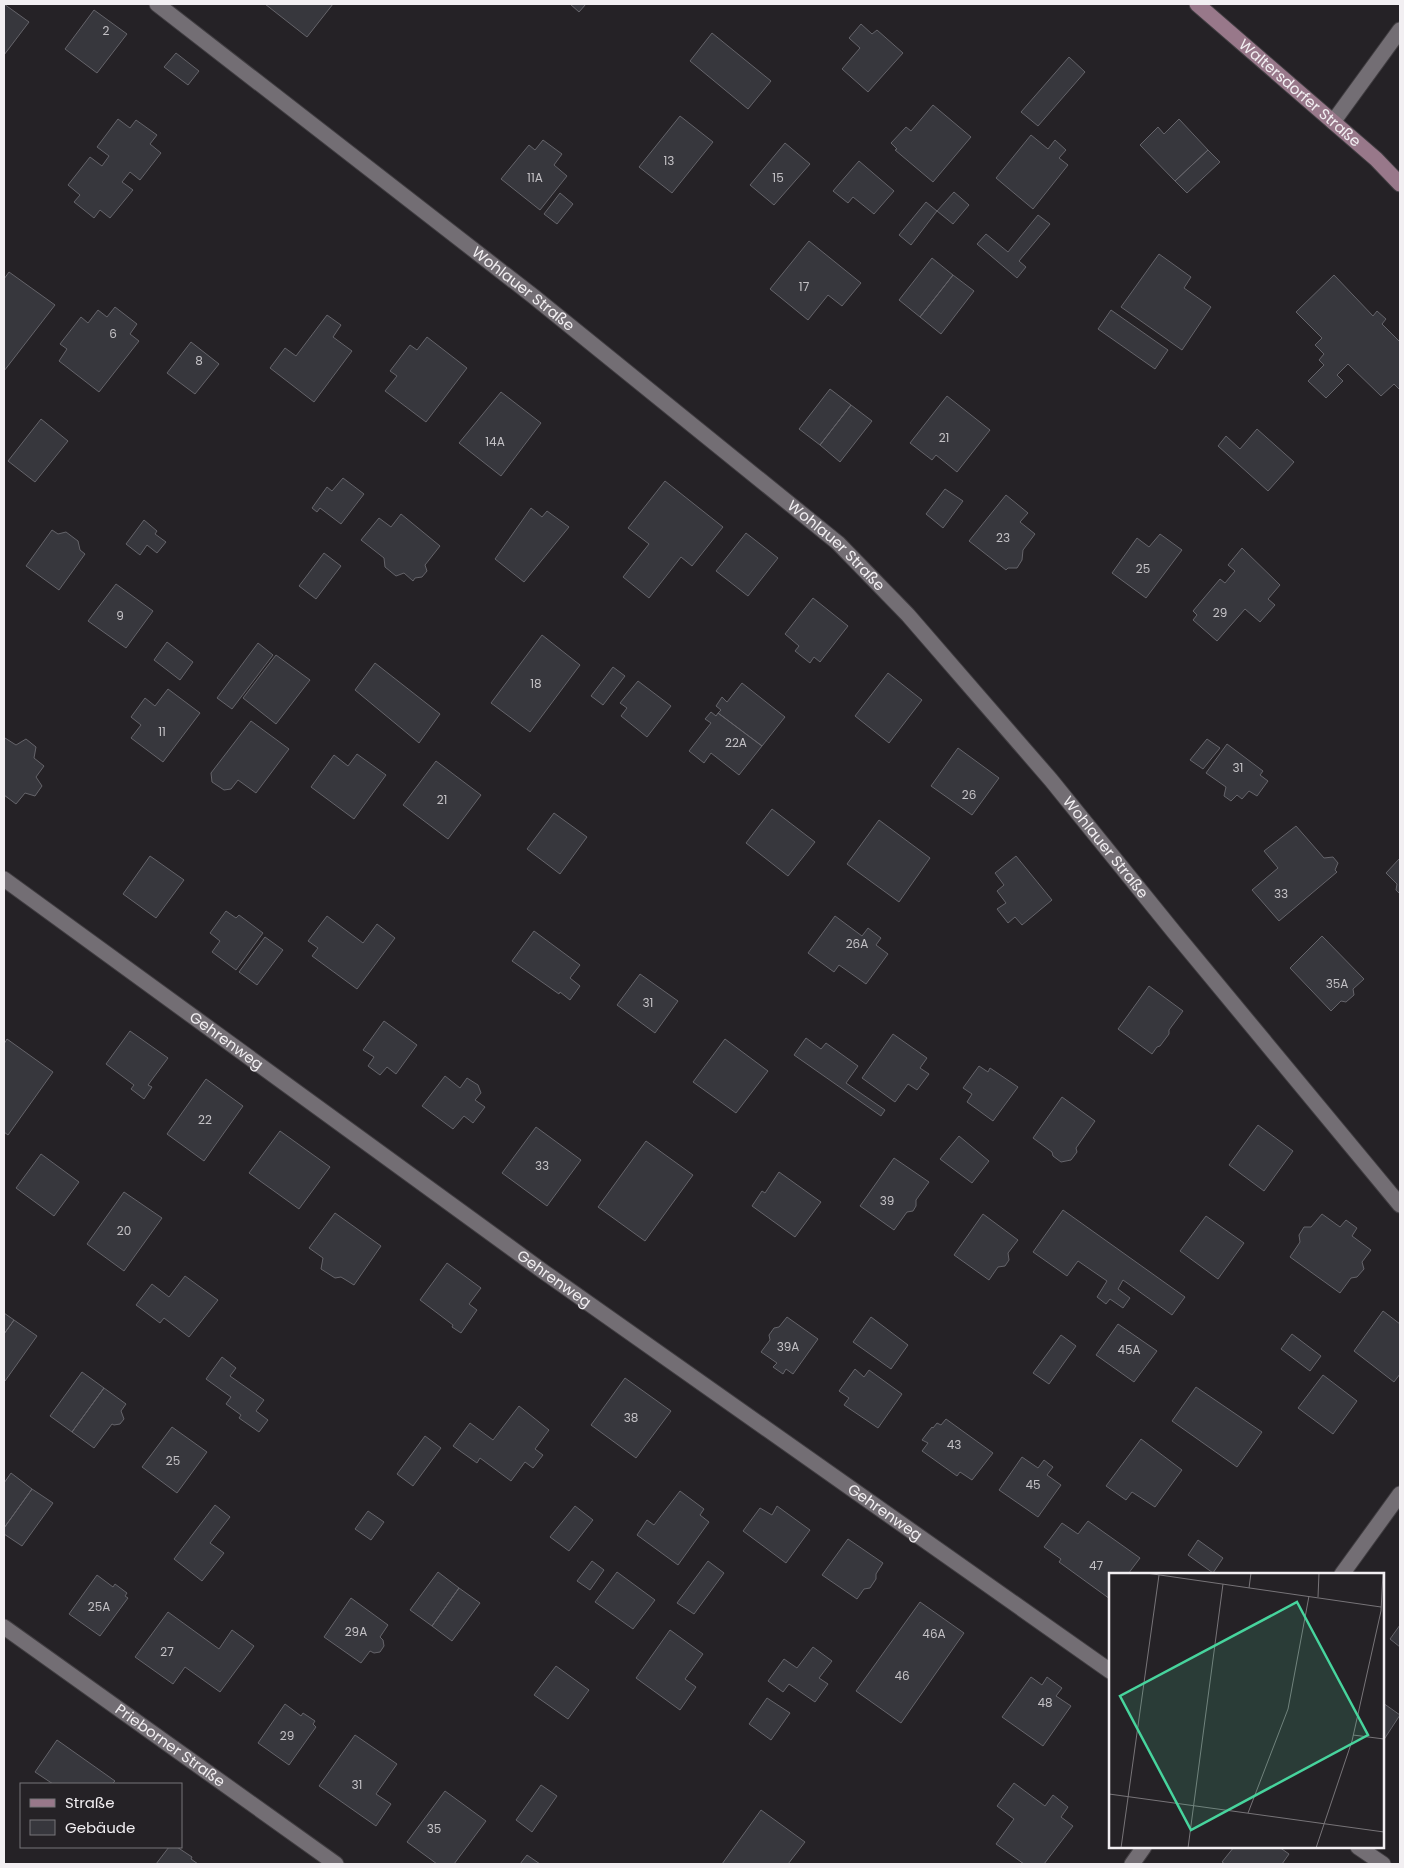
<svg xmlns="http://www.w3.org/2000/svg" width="1404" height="1868" font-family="Poppins,sans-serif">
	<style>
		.building { fill: #37373d; stroke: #65646a }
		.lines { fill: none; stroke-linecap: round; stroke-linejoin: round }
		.street-casing { stroke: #403d41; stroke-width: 17 }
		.secondary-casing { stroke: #403d41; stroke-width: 17 }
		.street { stroke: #736e74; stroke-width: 15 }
		.secondary { stroke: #98788a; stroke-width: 15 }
		.labels { text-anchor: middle; stroke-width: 4.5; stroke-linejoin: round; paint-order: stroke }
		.number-label { font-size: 12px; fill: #c3c1c5 }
		.street-label { font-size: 15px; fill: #f2eff2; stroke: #252226 }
		.inset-road { fill: none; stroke: #777478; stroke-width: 1 }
		.view { fill: #47d49d; fill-opacity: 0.15; stroke: #47d49d; stroke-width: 2.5 }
		.inset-edge { fill: none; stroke: #f2eff2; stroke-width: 2.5 }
	</style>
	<rect width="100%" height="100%" fill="#252226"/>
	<path class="building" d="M 4,4 L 29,22 L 4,55 Z
		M 265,4 L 333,4 L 307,37 Z
		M 570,4 L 586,4 L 579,12 Z
		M 94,10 L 127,34 L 97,73 L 65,49 Z
		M 861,24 L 872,34 L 877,30 L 903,53 L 868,92 L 842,69 L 860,48 L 849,38 Z
		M 712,33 L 771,81 L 748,109 L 690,61 Z
		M 176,53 L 199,71 L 188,85 L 164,67 Z
		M 1069,57 L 1085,72 L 1038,126 L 1021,112 Z
		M 933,105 L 971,137 L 933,182 L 895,150 L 897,149 L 891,143 L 906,127 L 911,131 Z
		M 680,116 L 713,142 L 672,193 L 639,167 Z
		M 118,119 L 130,128 L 136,120 L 157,135 L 150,144 L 161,153 L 140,180 L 130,172 L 122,182 L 133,190 L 110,218 L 100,210 L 94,218 L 74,202 L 80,195 L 68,185 L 90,157 L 102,166 L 109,156 L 97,147 Z
		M 1179,119 L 1208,150 L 1175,181 L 1140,145 L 1158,127 L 1164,134 Z
		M 1031,135 L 1048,149 L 1055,140 L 1066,150 L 1059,158 L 1068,165 L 1033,209 L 996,178 Z
		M 543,140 L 562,154 L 554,165 L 567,176 L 540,210 L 501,179 L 529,145 L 535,150 Z
		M 785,143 L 810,164 L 774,205 L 750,185 Z
		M 1208,150 L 1220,162 L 1187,193 L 1175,181 Z
		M 859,161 L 894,191 L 874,214 L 853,197 L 848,203 L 833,191 Z
		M 954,192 L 969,205 L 953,224 L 937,211 Z
		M 560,193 L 573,204 L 557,224 L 544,214 Z
		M 926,202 L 937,211 L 911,245 L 899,235 Z
		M 1038,215 L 1050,224 L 1019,261 L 1026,267 L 1017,278 L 977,244 L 986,234 L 1008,252 Z
		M 809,241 L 861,283 L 842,306 L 828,295 L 808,320 L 770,289 Z
		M 1159,254 L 1191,277 L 1184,288 L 1211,307 L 1182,350 L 1121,307 Z
		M 932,258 L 953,275 L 920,317 L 899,300 Z
		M 9,272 L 55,305 L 4,371 L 4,279 Z
		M 953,275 L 974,291 L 941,334 L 920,317 Z
		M 1334,275 L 1373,316 L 1377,311 L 1386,319 L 1382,324 L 1400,342 L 1400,390 L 1394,384 L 1381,396 L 1348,364 L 1337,375 L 1343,381 L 1326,398 L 1308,381 L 1324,365 L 1319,360 L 1324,354 L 1315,345 L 1322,338 L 1296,312 Z
		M 115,307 L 137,324 L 130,334 L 139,341 L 99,392 L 59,361 L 67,349 L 60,344 L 81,317 L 88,323 L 98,310 L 107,317 Z
		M 1111,310 L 1168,350 L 1155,369 L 1098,329 Z
		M 327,315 L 341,325 L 333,337 L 352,351 L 314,402 L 270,368 L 285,348 L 296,356 Z
		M 427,337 L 467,368 L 426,422 L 385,391 L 397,376 L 390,371 L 410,345 L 417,350 Z
		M 191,342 L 219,364 L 195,394 L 167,373 Z
		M 830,389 L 851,405 L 820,445 L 799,429 Z
		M 501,392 L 541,423 L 501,476 L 459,443 Z
		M 947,396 L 990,430 L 957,472 L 936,455 L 932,460 L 910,443 Z
		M 851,405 L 872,421 L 840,462 L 820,445 Z
		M 41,419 L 68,441 L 35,482 L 8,461 Z
		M 1257,429 L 1294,462 L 1268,491 L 1218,446 L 1226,436 L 1240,449 Z
		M 343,478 L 364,494 L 341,524 L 320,508 L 317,512 L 312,508 L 327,487 L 332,491 Z
		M 665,481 L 723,527 L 692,566 L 681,557 L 649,598 L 623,577 L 649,544 L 628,528 Z
		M 945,489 L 963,501 L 943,528 L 926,514 Z
		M 1006,495 L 1028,513 L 1020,522 L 1035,534 L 1023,550 L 1022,560 L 1017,568 L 1008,568 L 1006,570 L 969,541 Z
		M 531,508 L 542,517 L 547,511 L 569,527 L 524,582 L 495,559 Z
		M 401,514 L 440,546 L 425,565 L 427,571 L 422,577 L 415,578 L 413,581 L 404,573 L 396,576 L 385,567 L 384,558 L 361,540 L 379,518 L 391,527 Z
		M 144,520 L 157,531 L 155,534 L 166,542 L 157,553 L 147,545 L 140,555 L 126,544 Z
		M 52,530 L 58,534 L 66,532 L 78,541 L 80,550 L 85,554 L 59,590 L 26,566 Z
		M 746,533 L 778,558 L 748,596 L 716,571 Z
		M 1160,534 L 1182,550 L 1146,598 L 1112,573 L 1137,538 L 1149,547 Z
		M 1242,548 L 1280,585 L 1268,599 L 1275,605 L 1260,622 L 1245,609 L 1217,641 L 1193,620 L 1197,615 L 1193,611 L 1220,579 L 1225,583 L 1235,571 L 1228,565 Z
		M 324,553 L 341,566 L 316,599 L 299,586 Z
		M 116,584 L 153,611 L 126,648 L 88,621 Z
		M 813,598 L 848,626 L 820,662 L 814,657 L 810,663 L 795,651 L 799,646 L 785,634 Z
		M 542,635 L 580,665 L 530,732 L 491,703 Z
		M 167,642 L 193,662 L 180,680 L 154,660 Z
		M 258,643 L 273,655 L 232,709 L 217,698 Z
		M 276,655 L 310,680 L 276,724 L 243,698 Z
		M 375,663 L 440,714 L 419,743 L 355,690 Z
		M 613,667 L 625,676 L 603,705 L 591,696 Z
		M 888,673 L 922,700 L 889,743 L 855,716 Z
		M 638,681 L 671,706 L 647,737 L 621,716 L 627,708 L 620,703 Z
		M 742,683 L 785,717 L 762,746 L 718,713 L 721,710 L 716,706 L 722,697 L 727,702 Z
		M 168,689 L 200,713 L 163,762 L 131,738 L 141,725 L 131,717 L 145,698 L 155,706 Z
		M 711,712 L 716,716 L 718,713 L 762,746 L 739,775 L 711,753 L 704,763 L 689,751 L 711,723 L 705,719 Z
		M 251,721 L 289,749 L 256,793 L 238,780 L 231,789 L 224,790 L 212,782 L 211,773 Z
		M 5,738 L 16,745 L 26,739 L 36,747 L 34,758 L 44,766 L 36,777 L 42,786 L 35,796 L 25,793 L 16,804 L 4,795 L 4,740 Z
		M 1207,739 L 1220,748 L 1203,769 L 1190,760 Z
		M 1227,744 L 1263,771 L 1260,775 L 1268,781 L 1257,796 L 1249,791 L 1242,799 L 1237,795 L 1231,801 L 1224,796 L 1226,787 L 1206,773 Z
		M 958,748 L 999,778 L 972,815 L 931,786 Z
		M 357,754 L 386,775 L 354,819 L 311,787 L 334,755 L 348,766 Z
		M 436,761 L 481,795 L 448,839 L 403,805 Z
		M 772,809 L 815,842 L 788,876 L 746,843 Z
		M 554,813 L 587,837 L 560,874 L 527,849 Z
		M 879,820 L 930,858 L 899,902 L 847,864 Z
		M 1296,826 L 1324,858 L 1333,857 L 1338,863 L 1335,870 L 1337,872 L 1279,921 L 1252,890 L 1278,868 L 1264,851 Z
		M 150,856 L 184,880 L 156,918 L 123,894 Z
		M 1016,856 L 1052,900 L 1022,925 L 1015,917 L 1008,923 L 997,909 L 1006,903 L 997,891 L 1004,885 L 995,873 Z
		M 1400,858 L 1400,894 L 1396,890 L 1397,884 L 1386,873 Z
		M 226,911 L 236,918 L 239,915 L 263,933 L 236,970 L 212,952 L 220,941 L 210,933 Z
		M 327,916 L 363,943 L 377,924 L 395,938 L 357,989 L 312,956 L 318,948 L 308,941 Z
		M 835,916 L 862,936 L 868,928 L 881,938 L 876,945 L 888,954 L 866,984 L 839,965 L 834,972 L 808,953 Z
		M 534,931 L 580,965 L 570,978 L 580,986 L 570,1000 L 560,992 L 559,994 L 512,961 Z
		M 1322,936 L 1364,979 L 1353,989 L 1354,995 L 1346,1002 L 1341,1001 L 1331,1011 L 1290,968 Z
		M 265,937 L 283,950 L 257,985 L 239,972 Z
		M 640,974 L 678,1001 L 655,1033 L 617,1005 Z
		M 1149,986 L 1183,1011 L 1169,1030 L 1169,1034 L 1160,1046 L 1157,1047 L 1152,1054 L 1118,1029 Z
		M 384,1021 L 417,1045 L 396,1074 L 387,1067 L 380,1075 L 368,1066 L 374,1057 L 363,1050 Z
		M 130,1031 L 168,1058 L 148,1085 L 152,1087 L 144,1099 L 131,1089 L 134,1085 L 106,1064 Z
		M 893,1034 L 927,1058 L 920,1068 L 929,1074 L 917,1090 L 908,1084 L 895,1102 L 862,1078 Z
		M 806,1038 L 821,1049 L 826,1043 L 858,1066 L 846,1083 L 885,1110 L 881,1116 L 794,1055 Z
		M 7,1039 L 53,1072 L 8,1135 L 4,1132 L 4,1044 Z
		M 725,1039 L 768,1071 L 736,1113 L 693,1082 Z
		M 979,1066 L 988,1072 L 990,1068 L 1018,1087 L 993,1121 L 967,1102 L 972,1094 L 963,1088 Z
		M 445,1076 L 460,1088 L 467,1078 L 478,1085 L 481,1093 L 475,1100 L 485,1107 L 473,1123 L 464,1116 L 453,1129 L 422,1106 Z
		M 206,1079 L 243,1106 L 204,1161 L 167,1134 Z
		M 1062,1097 L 1095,1121 L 1076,1148 L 1077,1152 L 1071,1160 L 1061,1162 L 1053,1156 L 1052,1152 L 1033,1138 Z
		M 1258,1125 L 1293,1151 L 1264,1191 L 1229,1165 Z
		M 536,1127 L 581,1160 L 547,1206 L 502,1173 Z
		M 280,1131 L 330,1167 L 299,1209 L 249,1173 Z
		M 959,1136 L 989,1161 L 972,1183 L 940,1159 Z
		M 646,1141 L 693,1175 L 645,1241 L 598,1207 Z
		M 41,1154 L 79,1182 L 54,1216 L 16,1188 Z
		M 894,1158 L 929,1182 L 916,1200 L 916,1206 L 913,1211 L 907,1212 L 894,1230 L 860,1206 Z
		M 779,1172 L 821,1202 L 795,1237 L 752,1206 L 762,1191 L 765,1193 Z
		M 124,1192 L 162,1218 L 124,1271 L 87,1244 Z
		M 1063,1210 L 1185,1297 L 1172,1315 L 1123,1280 L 1118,1289 L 1130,1298 L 1123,1308 L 1110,1299 L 1106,1304 L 1097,1297 L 1107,1281 L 1078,1261 L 1067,1276 L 1033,1252 Z
		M 335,1213 L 381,1246 L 354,1285 L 341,1277 L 335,1278 L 321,1269 L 323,1258 L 309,1248 Z
		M 983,1214 L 1018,1240 L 1008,1253 L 1009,1260 L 1005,1266 L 998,1267 L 989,1280 L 954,1255 Z
		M 1322,1214 L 1340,1227 L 1346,1220 L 1357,1228 L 1352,1236 L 1371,1250 L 1362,1262 L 1364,1269 L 1357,1277 L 1351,1278 L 1340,1293 L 1290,1257 L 1300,1242 L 1299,1235 L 1304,1227 L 1311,1227 Z
		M 1206,1216 L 1244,1243 L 1218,1279 L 1180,1251 Z
		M 447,1263 L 481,1288 L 469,1304 L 477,1310 L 461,1333 L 452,1327 L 453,1325 L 420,1300 Z
		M 185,1276 L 218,1300 L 189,1337 L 164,1318 L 160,1323 L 136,1305 L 152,1284 L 169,1297 Z
		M 1383,1311 L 1400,1324 L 1400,1374 L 1394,1382 L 1354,1351 Z
		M 4,1313 L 14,1320 L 4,1334 Z
		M 787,1317 L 818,1339 L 793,1374 L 786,1369 L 783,1374 L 773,1367 L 777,1363 L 761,1352 L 770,1340 L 769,1335 L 774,1328 L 779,1327 Z
		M 871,1317 L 908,1345 L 891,1369 L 853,1342 Z
		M 14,1320 L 37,1336 L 5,1381 L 4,1380 L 4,1334 Z
		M 1118,1324 L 1157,1351 L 1134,1382 L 1096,1355 Z
		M 1292,1334 L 1321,1356 L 1310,1371 L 1281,1349 Z
		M 1061,1335 L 1076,1346 L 1049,1384 L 1033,1373 Z
		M 222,1357 L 236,1368 L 230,1376 L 264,1400 L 256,1411 L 268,1420 L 259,1432 L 239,1418 L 241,1415 L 226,1404 L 231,1397 L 206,1379 Z
		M 855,1369 L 864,1377 L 869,1370 L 902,1394 L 878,1428 L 844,1405 L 849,1398 L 839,1391 Z
		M 82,1372 L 104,1388 L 72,1432 L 50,1416 Z
		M 1323,1375 L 1357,1401 L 1333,1434 L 1298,1408 Z
		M 625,1378 L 671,1411 L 636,1458 L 591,1425 Z
		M 1196,1387 L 1262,1432 L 1237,1467 L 1172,1421 Z
		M 104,1388 L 126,1404 L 121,1411 L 124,1419 L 120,1424 L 114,1425 L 112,1424 L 94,1448 L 72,1432 Z
		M 519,1406 L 549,1430 L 535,1449 L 543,1455 L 533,1468 L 525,1462 L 511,1481 L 480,1458 L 477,1463 L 453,1446 L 470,1423 L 493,1440 Z
		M 946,1419 L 993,1453 L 972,1480 L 960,1472 L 957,1476 L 922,1451 L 928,1443 L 922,1440 L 932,1427 L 933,1428 L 937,1423 L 941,1425 Z
		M 172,1427 L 207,1452 L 177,1493 L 142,1467 Z
		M 425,1436 L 441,1448 L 413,1486 L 397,1474 Z
		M 1141,1439 L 1182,1470 L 1155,1507 L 1132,1492 L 1126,1500 L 1106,1486 Z
		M 1022,1457 L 1038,1468 L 1044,1460 L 1053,1467 L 1047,1475 L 1061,1485 L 1038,1517 L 999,1490 Z
		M 11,1473 L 32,1489 L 4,1528 L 4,1483 Z
		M 32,1489 L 53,1503 L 22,1546 L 4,1534 L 4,1528 Z
		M 680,1491 L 704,1509 L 700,1515 L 709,1522 L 678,1565 L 637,1535 L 647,1520 L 654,1525 Z
		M 215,1505 L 230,1517 L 210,1543 L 224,1553 L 202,1581 L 174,1559 Z
		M 575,1506 L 593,1520 L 569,1551 L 550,1537 Z
		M 777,1506 L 810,1530 L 786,1563 L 743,1531 L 760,1508 L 772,1515 Z
		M 368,1511 L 384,1522 L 371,1540 L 355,1529 Z
		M 1088,1521 L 1140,1558 L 1128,1574 L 1110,1574 L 1110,1599 L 1059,1562 L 1061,1559 L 1044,1547 L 1062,1523 L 1078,1534 Z
		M 848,1539 L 883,1563 L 876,1574 L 876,1579 L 870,1588 L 864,1589 L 857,1599 L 822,1575 Z
		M 1198,1540 L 1223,1558 L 1213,1573 L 1188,1555 Z
		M 592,1561 L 604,1570 L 590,1590 L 577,1581 Z
		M 708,1561 L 724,1573 L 694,1614 L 677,1603 Z
		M 438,1572 L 459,1588 L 432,1626 L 410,1610 Z
		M 617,1572 L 655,1600 L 633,1629 L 595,1602 Z
		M 97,1575 L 113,1587 L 115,1584 L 127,1593 L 125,1596 L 128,1598 L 100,1636 L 69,1614 Z
		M 459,1588 L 480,1603 L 452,1641 L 432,1626 Z
		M 351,1598 L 388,1625 L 380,1637 L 383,1640 L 384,1646 L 380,1652 L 374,1653 L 370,1651 L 361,1663 L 324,1637 Z
		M 920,1602 L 964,1633 L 901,1723 L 856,1691 Z
		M 168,1612 L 219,1649 L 232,1630 L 254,1646 L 220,1692 L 185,1667 L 173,1684 L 135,1657 Z
		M 1400,1625 L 1400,1647 L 1390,1639 Z
		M 670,1630 L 703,1654 L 685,1679 L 696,1687 L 680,1710 L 636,1678 Z
		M 813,1647 L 832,1661 L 819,1678 L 828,1684 L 815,1702 L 789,1684 L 783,1692 L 768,1681 L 784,1659 L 797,1668 Z
		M 556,1666 L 589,1690 L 568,1719 L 534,1695 Z
		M 1031,1677 L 1042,1685 L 1047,1677 L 1062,1688 L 1056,1696 L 1071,1706 L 1043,1746 L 1002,1717 Z
		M 767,1698 L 790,1713 L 771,1740 L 749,1724 Z
		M 1383,1703 L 1400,1715 L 1383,1741 Z
		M 285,1704 L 301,1716 L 303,1713 L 315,1721 L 313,1724 L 316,1727 L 289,1765 L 258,1743 Z
		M 355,1735 L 397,1764 L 376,1794 L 391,1804 L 376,1826 L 319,1786 Z
		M 57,1740 L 115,1781 L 112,1784 L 53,1784 L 35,1772 Z
		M 1014,1783 L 1045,1806 L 1053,1795 L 1068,1807 L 1061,1817 L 1073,1826 L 1044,1864 L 1024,1864 L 996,1844 L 1014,1819 L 997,1806 Z
		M 541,1785 L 557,1796 L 532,1832 L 516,1820 Z
		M 445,1791 L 486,1821 L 454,1864 L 437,1864 L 407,1842 Z
		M 761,1810 L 805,1842 L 788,1864 L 722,1864 Z
		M 169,1847 L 177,1847 L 192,1857 L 191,1859 L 198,1864 L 156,1864 Z
		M 1234,1847 L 1279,1847 L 1289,1854 L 1282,1864 L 1225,1864 L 1222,1862 Z
		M 527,1855 L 540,1864 L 520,1864 Z"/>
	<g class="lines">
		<defs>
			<g id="street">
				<path id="s1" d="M 157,4 L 533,296 L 838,543 L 908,615 L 1051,780 L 1174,932 L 1400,1205"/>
				<path d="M 1333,122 L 1400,30"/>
				<path id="s2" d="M 4,879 L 544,1272 L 1110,1671"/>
				<path d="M 1342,1574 L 1400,1494"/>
				<path id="s3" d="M 4,1627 L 336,1864"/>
				<path d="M 1358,1847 L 1383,1864"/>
				<path d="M 1132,1864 L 1144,1847"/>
			</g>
			<g id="secondary">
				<path id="s4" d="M 1197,4 L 1376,159 L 1400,184"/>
			</g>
		</defs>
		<use href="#street" class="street-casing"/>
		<use href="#secondary" class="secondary-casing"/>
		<use href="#street" class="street"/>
		<use href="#secondary" class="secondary"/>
	</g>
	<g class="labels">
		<g class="number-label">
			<text x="106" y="35">2</text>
			<text x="669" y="165">13</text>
			<text x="535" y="182">11A</text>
			<text x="778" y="182">15</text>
			<text x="804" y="291">17</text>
			<text x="113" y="338">6</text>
			<text x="199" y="365">8</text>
			<text x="944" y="442">21</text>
			<text x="495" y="446">14A</text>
			<text x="1003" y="542">23</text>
			<text x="1143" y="573">25</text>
			<text x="1220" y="617">29</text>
			<text x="120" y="620">9</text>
			<text x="536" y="688">18</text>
			<text x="162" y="736">11</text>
			<text x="736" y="747">22A</text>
			<text x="1238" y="772">31</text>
			<text x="969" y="799">26</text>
			<text x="442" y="804">21</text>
			<text x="1281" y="898">33</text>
			<text x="857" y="948">26A</text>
			<text x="1337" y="988">35A</text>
			<text x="648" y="1007">31</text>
			<text x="205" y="1124">22</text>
			<text x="542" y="1170">33</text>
			<text x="887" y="1205">39</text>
			<text x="124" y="1235">20</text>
			<text x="788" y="1351">39A</text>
			<text x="1129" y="1354">45A</text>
			<text x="631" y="1422">38</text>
			<text x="954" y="1449">43</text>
			<text x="173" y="1465">25</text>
			<text x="1033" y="1489">45</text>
			<text x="1096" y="1570">47</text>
			<text x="99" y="1611">25A</text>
			<text x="356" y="1636">29A</text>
			<text x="934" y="1638">46A</text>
			<text x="167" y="1656">27</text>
			<text x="902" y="1680">46</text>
			<text x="1045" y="1707">48</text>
			<text x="287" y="1740">29</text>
			<text x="357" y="1789">31</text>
			<text x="434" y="1833">35</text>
		</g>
		<g class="street-label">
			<text dy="5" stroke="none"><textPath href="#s4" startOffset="136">Waltersdorfer Straße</textPath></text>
			<text dy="5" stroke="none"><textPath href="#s1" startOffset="464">Wohlauer Straße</textPath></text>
			<text dy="5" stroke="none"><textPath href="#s1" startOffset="869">Wohlauer Straße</textPath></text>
			<text dy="5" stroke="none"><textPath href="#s1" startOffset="1274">Wohlauer Straße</textPath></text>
			<text dy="5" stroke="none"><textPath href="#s2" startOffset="275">Gehrenweg</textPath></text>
			<text dy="5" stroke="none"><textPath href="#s2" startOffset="680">Gehrenweg</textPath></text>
			<text dy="5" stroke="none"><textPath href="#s2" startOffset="1085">Gehrenweg</textPath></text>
			<text dy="5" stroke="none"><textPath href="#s3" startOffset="204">Prieborner Straße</textPath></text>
		</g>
	</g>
	<g transform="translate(1109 1573)">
		<rect width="275" height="275" fill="#252226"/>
		<path class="inset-road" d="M 37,0 L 272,34M 140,15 L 142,0M 209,24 L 210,0M 244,162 L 275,166M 0,221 L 275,259M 139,240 L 179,136 L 200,23M 12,275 L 50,2M 79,275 L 114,11M 207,275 L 243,168 L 272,38 L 274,0"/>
		<path class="view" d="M 188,29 L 259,162 L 82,257 L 11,123 Z"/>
		<rect width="275" height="275" class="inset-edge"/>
	</g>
	<rect width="1404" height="1868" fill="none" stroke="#f2eff2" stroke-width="10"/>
	<rect x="20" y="1783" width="162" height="65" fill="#252226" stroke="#777478"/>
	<rect x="30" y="1799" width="25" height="8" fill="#98788a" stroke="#777478"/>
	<text x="65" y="1808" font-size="15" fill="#f2eff2">Straße</text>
	<rect x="30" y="1820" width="25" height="15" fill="#37373d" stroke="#777478"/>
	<text x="65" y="1833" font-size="15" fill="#f2eff2">Gebäude</text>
</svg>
